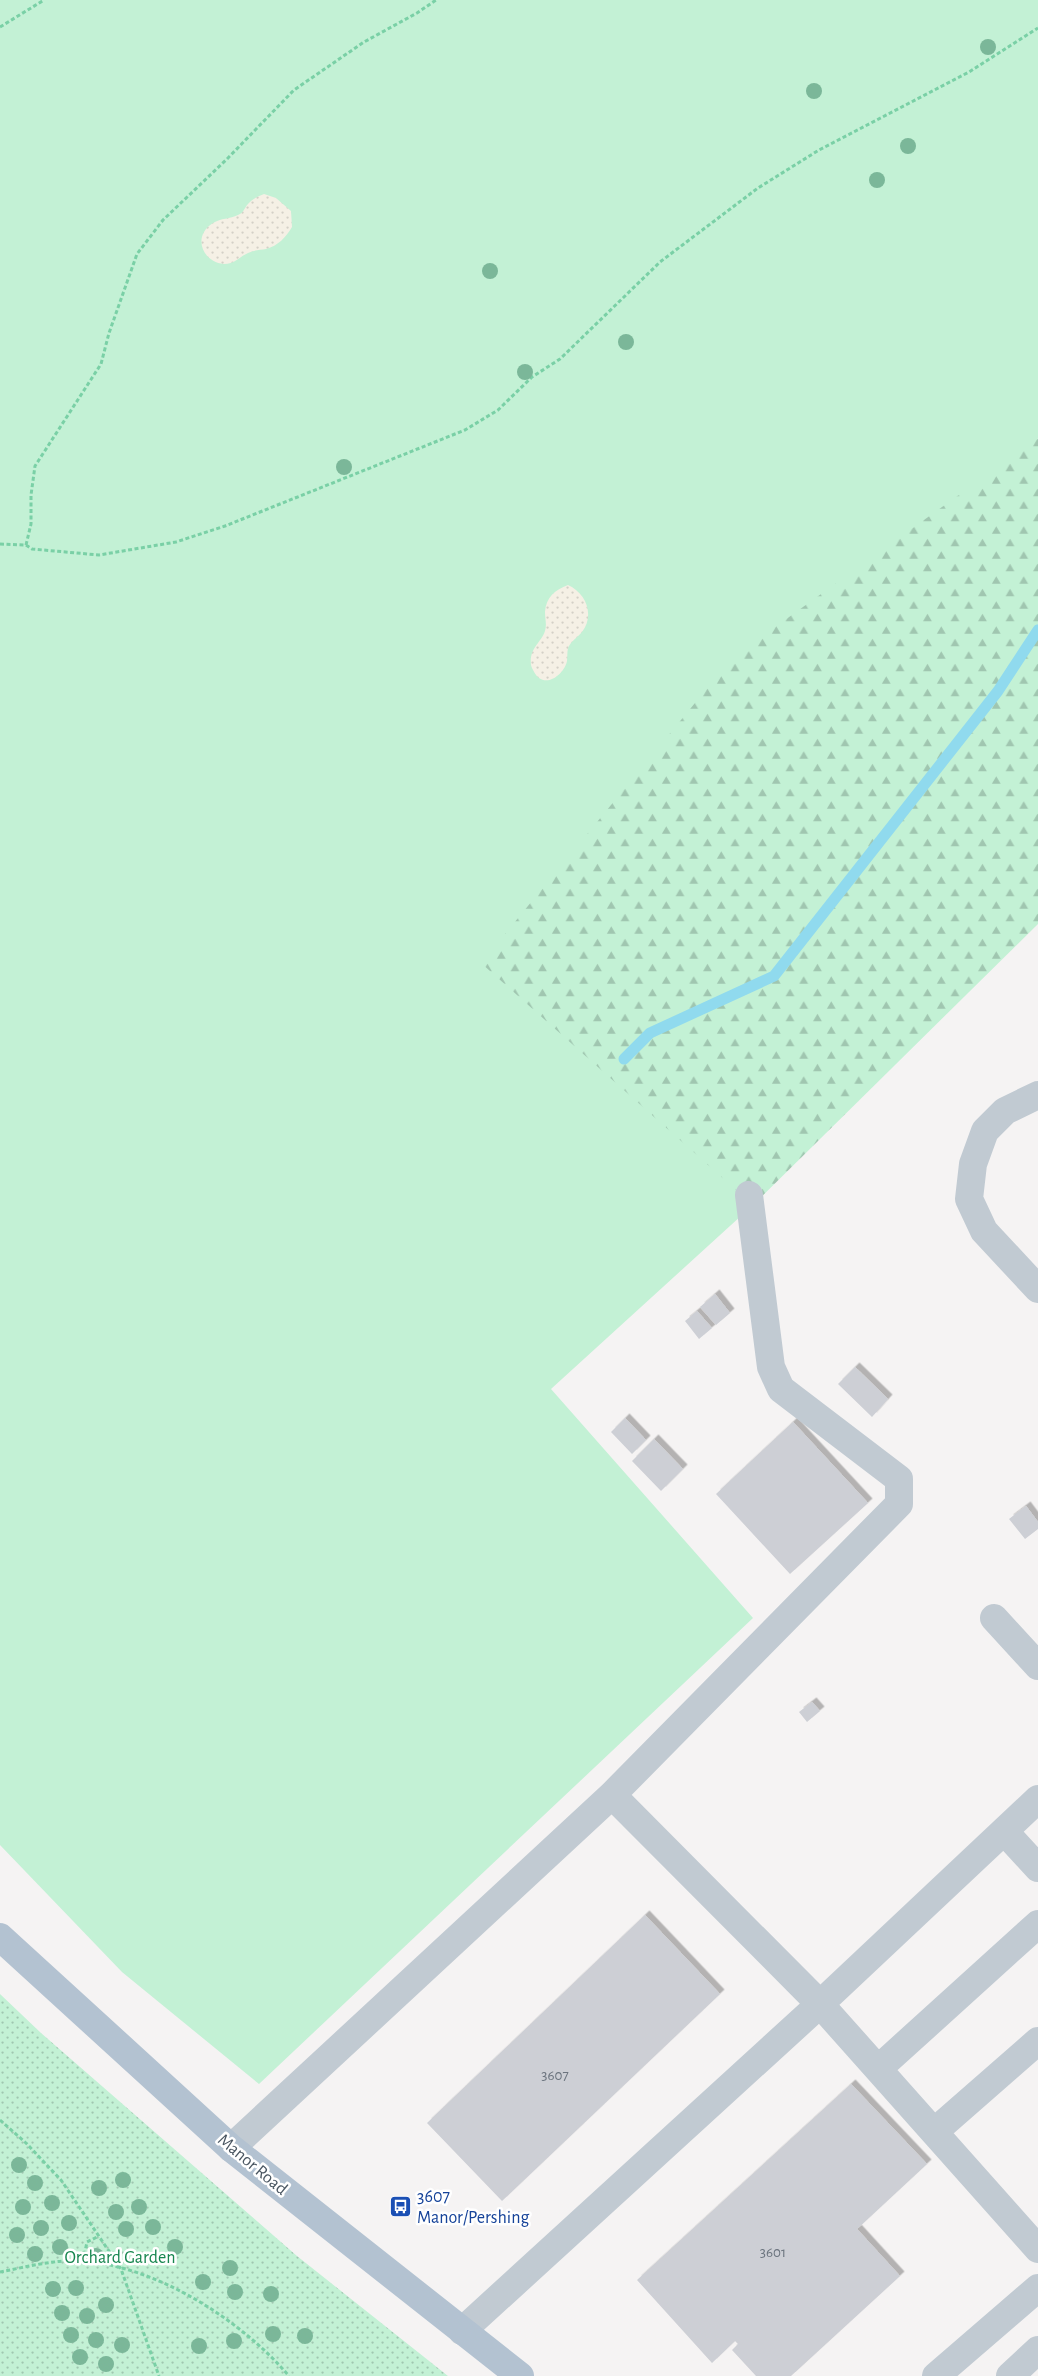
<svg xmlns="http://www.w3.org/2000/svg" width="1038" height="2376" font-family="'Alegreya Sans',sans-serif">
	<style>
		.grass { fill: #c3f1d5 }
		.forest { fill: url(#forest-firs) }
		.sand { fill: url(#sand-dots) }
		.park { fill: url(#park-dots) }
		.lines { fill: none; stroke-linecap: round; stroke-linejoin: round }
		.stream { stroke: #90daee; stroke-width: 11 }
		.building { fill: #cdcfd5; filter: url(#shadow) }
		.path { stroke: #7ad0a6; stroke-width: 3; stroke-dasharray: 4 2.5; stroke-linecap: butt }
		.minor { stroke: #c1cad2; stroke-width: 28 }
		.major { stroke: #b3c2d1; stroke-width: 28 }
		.tree { fill: #7bb799 }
		.labels { text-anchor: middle; stroke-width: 5; stroke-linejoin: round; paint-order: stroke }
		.number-label { font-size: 15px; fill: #6b747e }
		.street-label { font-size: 18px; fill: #4a5661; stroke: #fff }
		.transit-label { font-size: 18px; fill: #164399; stroke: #fff; text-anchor: start }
		.park-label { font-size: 18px; fill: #17864f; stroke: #fff }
	</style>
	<defs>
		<pattern id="forest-firs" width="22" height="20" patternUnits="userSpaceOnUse" patternTransform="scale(1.25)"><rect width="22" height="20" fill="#c3f1d5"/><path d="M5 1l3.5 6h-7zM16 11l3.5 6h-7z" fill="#a0c6b0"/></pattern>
		<pattern id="sand-dots" width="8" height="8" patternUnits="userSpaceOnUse" patternTransform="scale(1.25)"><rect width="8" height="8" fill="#f5f0e5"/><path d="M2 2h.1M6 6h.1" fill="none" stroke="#d4d0c7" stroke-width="1.8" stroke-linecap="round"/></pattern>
		<pattern id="park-dots" width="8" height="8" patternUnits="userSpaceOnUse" patternTransform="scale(1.25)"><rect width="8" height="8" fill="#c3f1d5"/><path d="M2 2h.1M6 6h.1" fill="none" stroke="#a0c6b0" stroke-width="1.8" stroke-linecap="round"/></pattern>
		<filter id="shadow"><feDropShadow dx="4.5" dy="-4.5" stdDeviation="0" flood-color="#0004"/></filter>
	</defs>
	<rect width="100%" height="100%" fill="#f5f3f3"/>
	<path class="grass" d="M 0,0 L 1038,0 L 1038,438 L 1035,441 L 753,1205 L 551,1389 L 753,1618 L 259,2084 L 122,1972 L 0,1845 Z"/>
	<path class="forest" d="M 1038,438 L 1038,924 L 753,1205 L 481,963 L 732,658 Z"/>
	<path class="sand" d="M 264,194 L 276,198 L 291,211 L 292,227 C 286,237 278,246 266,249 C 260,250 254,250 248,253 C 239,257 235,264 224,264 C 202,262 192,236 213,223 C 221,218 230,219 238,215 C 244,213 244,208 248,204 C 252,199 259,196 264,194 Z
		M 568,585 C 586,593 595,615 582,632 C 579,636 574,639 571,643 C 566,649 568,654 567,661 C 565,672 550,686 539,678 C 536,676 532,669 531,665 C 529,648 541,643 545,631 C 547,624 545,619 545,612 C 546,597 555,590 568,585 Z"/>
	<path class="park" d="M 0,1994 L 41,2033 L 297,2256 L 448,2376 L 0,2376 Z"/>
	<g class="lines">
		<path class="stream" d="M 624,1059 L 650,1033 L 774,976 L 998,691 L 1038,630"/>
	</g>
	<path class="building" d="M 715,1294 L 730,1313 L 716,1325 L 700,1307 Z
		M 697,1311 L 712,1328 L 699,1339 L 685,1321 Z
		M 855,1367 L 888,1399 L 872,1417 L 838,1384 Z
		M 625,1418 L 646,1440 L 632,1454 L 611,1432 Z
		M 793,1422 L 868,1503 L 790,1574 L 716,1494 Z
		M 654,1439 L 683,1469 L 661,1491 L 632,1461 Z
		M 1026,1506 L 1038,1522 L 1038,1529 L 1025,1539 L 1009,1519 Z
		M 812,1702 L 820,1711 L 807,1722 L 799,1712 Z
		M 645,1915 L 720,1994 L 502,2201 L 427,2123 Z
		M 851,2084 L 927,2164 L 857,2229 L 900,2276 L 791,2376 L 756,2376 L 732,2350 L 738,2344 L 735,2341 L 712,2363 L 637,2280 Z"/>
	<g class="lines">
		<path class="path" d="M 0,27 L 44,0
			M 0,544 L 26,545 L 32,549 L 99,555 L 176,542 L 225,526 L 465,430 L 498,410 L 532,377 L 560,359 L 660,262 L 758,188 L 819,150 L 969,72 L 1038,28
			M 26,545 L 31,524 L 31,495 L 35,466 L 101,364 L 109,333 L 137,254 L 163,220 L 227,159 L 294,90 L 364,42 L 417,13 L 436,0
			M 0,2120 L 26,2143 L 61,2180 L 121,2269 L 159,2376
			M 83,2261 L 87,2242 L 99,2236
			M 0,2272 C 26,2267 56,2259 83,2261 C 158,2267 241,2320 289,2376"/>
		<path class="minor" d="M 1038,1095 L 1005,1111 L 985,1131 L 973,1164 L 969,1199 L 984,1231 L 1038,1289
			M 994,1618 L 1038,1666
			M 612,1795 L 820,2004 L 1038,2249
			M 1004,1831 L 1038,1868
			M 878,2069 L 1038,1924
			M 934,2132 L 1038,2041
			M 231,2148 L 612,1795 L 899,1504 L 899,1479 L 781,1389 L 771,1367 L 749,1195
			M 462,2331 L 820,2004 L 1038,1799
			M 936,2376 L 1038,2288
			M 1010,2376 L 1038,2350"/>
		<path class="major" d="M 0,1937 L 231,2148 L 520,2376"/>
	</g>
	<g class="tree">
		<circle cx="988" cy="47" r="8"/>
		<circle cx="814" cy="91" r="8"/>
		<circle cx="908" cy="146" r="8"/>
		<circle cx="877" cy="180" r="8"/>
		<circle cx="490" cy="271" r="8"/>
		<circle cx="626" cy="342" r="8"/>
		<circle cx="525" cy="372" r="8"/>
		<circle cx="344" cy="467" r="8"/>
		<circle cx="19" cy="2165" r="8"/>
		<circle cx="123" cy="2180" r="8"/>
		<circle cx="35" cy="2183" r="8"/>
		<circle cx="99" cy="2188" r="8"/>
		<circle cx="52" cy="2203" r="8"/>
		<circle cx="23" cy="2207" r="8"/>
		<circle cx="139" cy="2207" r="8"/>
		<circle cx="116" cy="2212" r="8"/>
		<circle cx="69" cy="2223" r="8"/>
		<circle cx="153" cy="2227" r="8"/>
		<circle cx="41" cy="2228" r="8"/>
		<circle cx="126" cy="2229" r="8"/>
		<circle cx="17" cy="2235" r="8"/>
		<circle cx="60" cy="2247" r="8"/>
		<circle cx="175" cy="2247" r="8"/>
		<circle cx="35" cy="2254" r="8"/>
		<circle cx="96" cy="2256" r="8"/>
		<circle cx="230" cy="2268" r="8"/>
		<circle cx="203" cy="2282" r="8"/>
		<circle cx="76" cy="2288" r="8"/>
		<circle cx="53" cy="2289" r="8"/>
		<circle cx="235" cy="2292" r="8"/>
		<circle cx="271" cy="2294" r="8"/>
		<circle cx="106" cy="2305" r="8"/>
		<circle cx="62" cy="2313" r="8"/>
		<circle cx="87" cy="2316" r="8"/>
		<circle cx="273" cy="2334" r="8"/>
		<circle cx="71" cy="2335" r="8"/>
		<circle cx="305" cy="2336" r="8"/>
		<circle cx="96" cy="2340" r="8"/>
		<circle cx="234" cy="2341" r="8"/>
		<circle cx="122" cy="2345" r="8"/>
		<circle cx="199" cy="2346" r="8"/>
		<circle cx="80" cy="2357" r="8"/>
		<circle cx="106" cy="2364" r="8"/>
	</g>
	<defs>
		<symbol id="bus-square" viewBox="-11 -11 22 22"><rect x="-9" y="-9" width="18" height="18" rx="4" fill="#1a4fb4" stroke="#fff"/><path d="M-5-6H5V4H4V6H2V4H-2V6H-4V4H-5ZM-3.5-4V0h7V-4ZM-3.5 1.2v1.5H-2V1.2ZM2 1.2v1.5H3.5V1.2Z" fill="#fff"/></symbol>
	</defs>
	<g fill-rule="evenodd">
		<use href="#bus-square" x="388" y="2194" width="25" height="25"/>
	</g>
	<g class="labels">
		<g class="number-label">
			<text x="555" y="2080">3607</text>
			<text x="773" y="2257">3601</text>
		</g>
		<g class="street-label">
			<text transform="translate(253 2164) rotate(40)" y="6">Manor Road</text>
		</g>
		<g class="transit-label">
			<text x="417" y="2202">3607<tspan x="417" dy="21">Manor/Pershing</tspan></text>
		</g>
		<g class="park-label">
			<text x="120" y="2263">Orchard Garden</text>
		</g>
	</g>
</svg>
